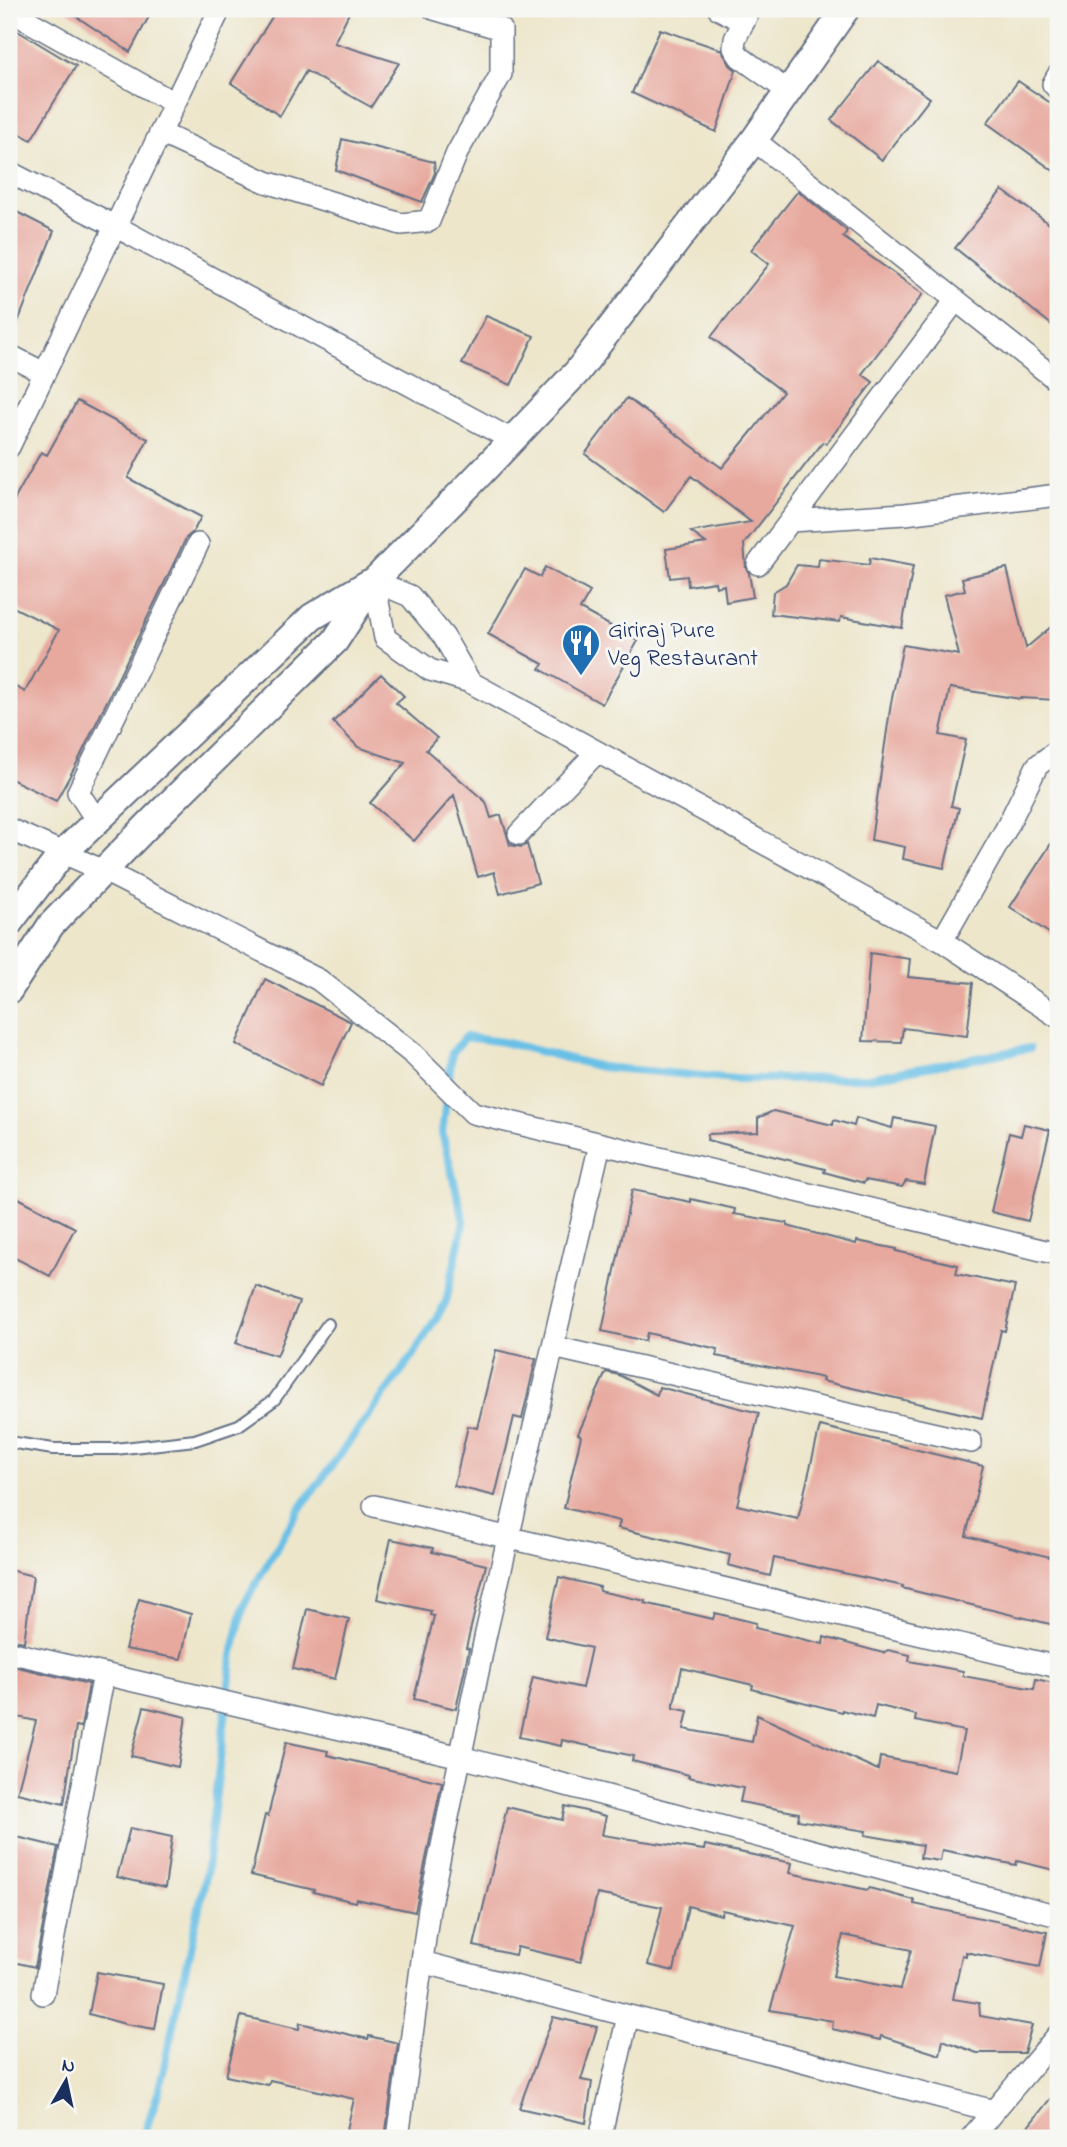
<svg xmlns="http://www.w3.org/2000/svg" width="1067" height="2147" font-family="'Indie Flower',sans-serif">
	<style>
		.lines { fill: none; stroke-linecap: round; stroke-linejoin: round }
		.stream { stroke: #69c0e6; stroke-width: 8 }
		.building { fill: #e7a89e; fill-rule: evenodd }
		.service-casing { stroke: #646f84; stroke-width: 14 }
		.minor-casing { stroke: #646f84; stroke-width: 24 }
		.tertiary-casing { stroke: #646f84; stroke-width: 30 }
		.service { stroke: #fff; stroke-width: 10 }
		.minor { stroke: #fff; stroke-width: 21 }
		.tertiary { stroke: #fff; stroke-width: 26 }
		.labels { text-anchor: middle; stroke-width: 6; stroke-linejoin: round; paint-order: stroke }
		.poi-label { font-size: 24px; fill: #1b2f5e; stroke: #f6f6f2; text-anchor: start }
	</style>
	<rect width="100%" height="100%" fill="#f6f6f2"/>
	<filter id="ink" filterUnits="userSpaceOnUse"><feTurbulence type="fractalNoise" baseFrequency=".0143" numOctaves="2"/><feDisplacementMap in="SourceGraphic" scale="14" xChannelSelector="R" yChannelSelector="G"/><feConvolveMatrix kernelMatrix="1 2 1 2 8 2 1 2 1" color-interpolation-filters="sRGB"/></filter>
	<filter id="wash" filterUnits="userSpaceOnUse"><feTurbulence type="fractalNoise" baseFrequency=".00686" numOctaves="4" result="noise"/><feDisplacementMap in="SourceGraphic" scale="28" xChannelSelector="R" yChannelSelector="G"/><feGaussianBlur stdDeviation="1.57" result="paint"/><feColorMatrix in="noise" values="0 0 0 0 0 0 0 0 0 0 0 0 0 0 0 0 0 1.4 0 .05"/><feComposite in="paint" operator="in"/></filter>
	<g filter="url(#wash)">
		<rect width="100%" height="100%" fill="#ede6cb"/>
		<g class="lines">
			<path class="stream" d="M 143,2138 L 159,2090 L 206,1876 L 233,1651 L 244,1604 L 299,1510 L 414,1354 L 446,1302 L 464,1221 L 442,1133 L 452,1053 L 465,1037 L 503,1042 L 601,1067 L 736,1079 L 868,1078 L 1030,1048"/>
		</g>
		<g id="blocks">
			<path class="building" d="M 65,9 L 153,9 L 130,52 Z
				M 277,9 L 351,9 L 334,43 L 399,63 L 371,107 L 306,71 L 280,116 L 231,83 Z
				M 660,29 L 722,50 L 729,64 L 736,70 L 716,132 L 632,93 Z
				M 16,30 L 76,66 L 31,140 L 9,127 L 9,42 Z
				M 878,61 L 930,98 L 882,160 L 831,120 Z
				M 1018,81 L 1058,108 L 1058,174 L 987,123 Z
				M 342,139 L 434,162 L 435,173 L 422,202 L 336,170 Z
				M 1002,190 L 1058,230 L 1058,330 L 955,248 Z
				M 798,191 L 847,231 L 843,237 L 923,294 L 862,374 L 873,382 L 826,444 L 823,442 L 744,544 L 746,568 L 749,573 L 753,597 L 726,602 L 724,585 L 716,587 L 715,582 L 688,586 L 687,576 L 670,578 L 666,549 L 706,543 L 691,532 L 751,522 L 691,476 L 664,512 L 585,454 L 627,398 L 722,468 L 754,429 L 783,392 L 711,337 L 769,264 L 751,250 Z
				M 9,208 L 54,231 L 10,342 L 9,342 Z
				M 486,316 L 534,336 L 511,385 L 462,364 Z
				M 77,401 L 148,439 L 128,478 L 201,517 L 193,532 L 186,538 L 78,761 L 56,801 L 9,778 L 9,683 L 25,692 L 59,630 L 9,605 L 9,509 L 41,452 L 47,455 Z
				M 870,558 L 913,566 L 902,628 L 841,617 L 840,622 L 771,614 L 773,592 L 786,584 L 797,565 L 818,567 L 819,559 L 869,565 Z
				M 545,567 L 590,592 L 580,609 L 638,641 L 602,704 L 540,669 L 543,664 L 488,634 L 525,569 L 540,577 Z
				M 1007,568 L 1026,648 L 1058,621 L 1057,700 L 1021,698 L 1021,699 L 950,688 L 940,735 L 966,740 L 951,806 L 959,808 L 944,868 L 903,859 L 905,847 L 871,840 L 891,703 L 903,645 L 959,655 L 944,595 L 965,590 L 962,578 Z
				M 381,674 L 404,696 L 396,703 L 437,738 L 426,750 L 486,802 L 491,818 L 501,815 L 510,845 L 522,847 L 527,844 L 538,883 L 500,894 L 494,872 L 478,877 L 454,795 L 414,841 L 370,803 L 405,763 L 358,747 L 333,722 Z
				M 1058,833 L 1058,939 L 1010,907 Z
				M 870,953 L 910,959 L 908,977 L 973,983 L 967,1036 L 903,1028 L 901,1042 L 863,1041 Z
				M 265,979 L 351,1022 L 321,1086 L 236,1044 Z
				M 773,1111 L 833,1125 L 834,1120 L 854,1126 L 856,1118 L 892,1128 L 894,1118 L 935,1126 L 924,1184 L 906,1181 L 902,1187 L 865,1180 L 864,1183 L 824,1172 L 825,1169 L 707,1140 L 708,1134 L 758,1132 L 758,1118 Z
				M 1024,1124 L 1050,1130 L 1028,1221 L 991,1212 L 1009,1133 L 1021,1136 Z
				M 632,1190 L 691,1202 L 691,1199 L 735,1209 L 734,1214 L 787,1223 L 787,1226 L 856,1244 L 857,1241 L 897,1249 L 896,1251 L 958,1265 L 956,1274 L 1015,1286 L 1005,1331 L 1001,1330 L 982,1418 L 822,1381 L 823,1378 L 716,1356 L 718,1349 L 647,1333 L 645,1341 L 602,1331 Z
				M 9,1193 L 75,1228 L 50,1276 L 9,1255 Z
				M 256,1286 L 299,1302 L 277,1356 L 236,1343 Z
				M 496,1350 L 536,1359 L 522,1419 L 514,1417 L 495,1496 L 454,1486 L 468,1426 L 477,1428 Z
				M 606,1372 L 619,1375 L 657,1395 L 659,1387 L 759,1413 L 737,1505 L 798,1519 L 820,1426 L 983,1466 L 966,1536 L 1058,1559 L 1058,1626 L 902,1588 L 903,1586 L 774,1558 L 770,1576 L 728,1565 L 730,1555 L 618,1528 L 620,1521 L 564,1508 L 581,1436 L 578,1434 Z
				M 391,1539 L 433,1548 L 432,1552 L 486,1565 L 466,1648 L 469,1649 L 456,1709 L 414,1699 L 434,1616 L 430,1615 L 431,1611 L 377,1599 Z
				M 9,1570 L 33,1576 L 24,1642 L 9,1639 Z
				M 559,1577 L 600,1587 L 599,1591 L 646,1601 L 645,1603 L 713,1619 L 715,1613 L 756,1623 L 755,1628 L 823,1644 L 824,1637 L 883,1653 L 888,1650 L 910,1655 L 909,1661 L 963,1671 L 963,1676 L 1034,1689 L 1036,1679 L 1058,1684 L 1058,1754 L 1053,1780 L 1058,1781 L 1058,1871 L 1017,1861 L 1016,1865 L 942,1850 L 940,1861 L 920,1858 L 922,1845 L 865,1835 L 866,1831 L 798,1820 L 799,1813 L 740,1802 L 743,1788 L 688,1777 L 689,1775 L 632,1761 L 633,1756 L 562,1740 L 561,1746 L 519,1737 L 533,1677 L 582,1688 L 591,1648 L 545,1637 ZM 682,1668 L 753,1685 L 752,1689 L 842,1712 L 842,1710 L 873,1718 L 876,1705 L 916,1715 L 915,1721 L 964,1731 L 956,1771 L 880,1757 L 878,1770 L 757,1715 L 752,1742 L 684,1729 L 688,1711 L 673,1708 Z
				M 139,1599 L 191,1614 L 181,1659 L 125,1649 Z
				M 307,1609 L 349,1619 L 335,1679 L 293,1669 Z
				M 9,1665 L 89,1684 L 81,1727 L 76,1726 L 64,1804 L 17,1793 L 36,1721 L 9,1715 Z
				M 144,1707 L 186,1717 L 178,1767 L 131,1756 Z
				M 286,1742 L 328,1751 L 327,1755 L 442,1782 L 415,1912 L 356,1899 L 355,1902 L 313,1892 L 314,1890 L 251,1875 L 265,1815 L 268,1816 Z
				M 565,1806 L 606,1816 L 602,1835 L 704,1850 L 705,1845 L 792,1863 L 790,1873 L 868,1890 L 869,1888 L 914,1900 L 914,1904 L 1047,1932 L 1040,1967 L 966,1952 L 966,1956 L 962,1955 L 953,1999 L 979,2003 L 980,2016 L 1032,2025 L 1024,2053 L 977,2053 L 943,2040 L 940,2055 L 881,2036 L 880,2040 L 832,2029 L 833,2021 L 770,2010 L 795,1926 L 722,1910 L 721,1915 L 688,1906 L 674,1971 L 648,1965 L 662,1907 L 597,1894 L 581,1962 L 517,1947 L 515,1955 L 474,1946 L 507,1807 L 562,1820 ZM 843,1935 L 911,1950 L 900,1989 L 833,1976 Z
				M 130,1828 L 172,1837 L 165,1888 L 117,1877 Z
				M 17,1837 L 58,1847 L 35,1967 L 9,1961 L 9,1868 Z
				M 97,1972 L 163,1984 L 155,2029 L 125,2024 L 89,2014 Z
				M 241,2016 L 299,2029 L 300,2023 L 368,2039 L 369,2036 L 398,2043 L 385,2138 L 345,2138 L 354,2099 L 270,2080 L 268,2085 L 226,2076 Z
				M 553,2017 L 597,2027 L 581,2080 L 592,2082 L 586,2123 L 519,2108 Z
				M 1058,2089 L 1058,2138 L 1019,2138 Z"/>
		</g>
	</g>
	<g filter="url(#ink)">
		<use href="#blocks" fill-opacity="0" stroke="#646f84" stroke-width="2"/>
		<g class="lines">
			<defs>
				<path id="service" d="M 9,1442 L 53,1449 L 115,1449 L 195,1440 L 239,1425 L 274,1400 L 328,1324"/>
				<path id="minor" d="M 719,9 L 744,22
					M 750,9 L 735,39 L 734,48 L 740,57 L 789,92
					M 9,10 L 174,103
					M 1058,75 L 1053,84 L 1058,89
					M 160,133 L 266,182 L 401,224 L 429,221 L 457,153 L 501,74 L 501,29 L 434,9
					M 754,140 L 1058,381
					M 9,172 L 115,226 L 512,440
					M 9,355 L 44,373
					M 9,447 L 220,9
					M 790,521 L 905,514 L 1058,495
					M 758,564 L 956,300
					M 374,581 L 385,638 L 430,670 L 470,682 L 942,941 L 1058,1017
					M 374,581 L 410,596 L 444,637 L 470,682
					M 97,821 L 78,792 L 198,544
					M 9,829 L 104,871 L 319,980 L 413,1054 L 473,1113 L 1058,1254
					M 519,834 L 597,752
					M 942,941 L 1006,829 L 1037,766 L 1058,750
					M 553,1347 L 971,1442
					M 374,1506 L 1058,1667
					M 9,1652 L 461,1757 L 1058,1916
					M 422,1962 L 994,2111
					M 43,1994 L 104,1674
					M 398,2138 L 429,1909 L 486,1633 L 600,1144
					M 600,2138 L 628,2016
					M 971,2138 L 1058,2035"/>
				<path id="tertiary" d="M 9,923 L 62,854 L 312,617 L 369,583
					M 9,990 L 51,925 L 150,823 L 335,641 L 374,581 L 473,481 L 577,372 L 754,140 L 846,9"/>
			</defs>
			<use href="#service" class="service-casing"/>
			<use href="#minor" class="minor-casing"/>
			<use href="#tertiary" class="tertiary-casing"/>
			<use href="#service" class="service"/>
			<use href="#minor" class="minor"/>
			<use href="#tertiary" class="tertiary"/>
		</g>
	</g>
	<defs>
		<symbol id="restaurant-pin" viewBox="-11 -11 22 30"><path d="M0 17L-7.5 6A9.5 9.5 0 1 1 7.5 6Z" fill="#1f6fb2" stroke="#f6f6f2"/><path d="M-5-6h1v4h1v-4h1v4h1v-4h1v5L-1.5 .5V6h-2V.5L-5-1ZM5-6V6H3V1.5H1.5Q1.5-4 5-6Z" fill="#fff"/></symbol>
	</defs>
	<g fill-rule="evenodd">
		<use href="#restaurant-pin" x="559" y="621" width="44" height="60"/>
	</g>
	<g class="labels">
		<g class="poi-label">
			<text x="608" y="637">Giriraj Pure<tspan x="608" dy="28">Veg Restaurant</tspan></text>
		</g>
	</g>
	<rect width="1067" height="2147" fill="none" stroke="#f6f6f2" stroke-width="35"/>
	<g transform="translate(66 2081) rotate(9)" stroke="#f6f6f2" stroke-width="5" paint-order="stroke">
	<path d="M0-5L12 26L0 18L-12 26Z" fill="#1b2f5e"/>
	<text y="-10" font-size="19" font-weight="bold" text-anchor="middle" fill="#1b2f5e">N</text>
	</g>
</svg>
